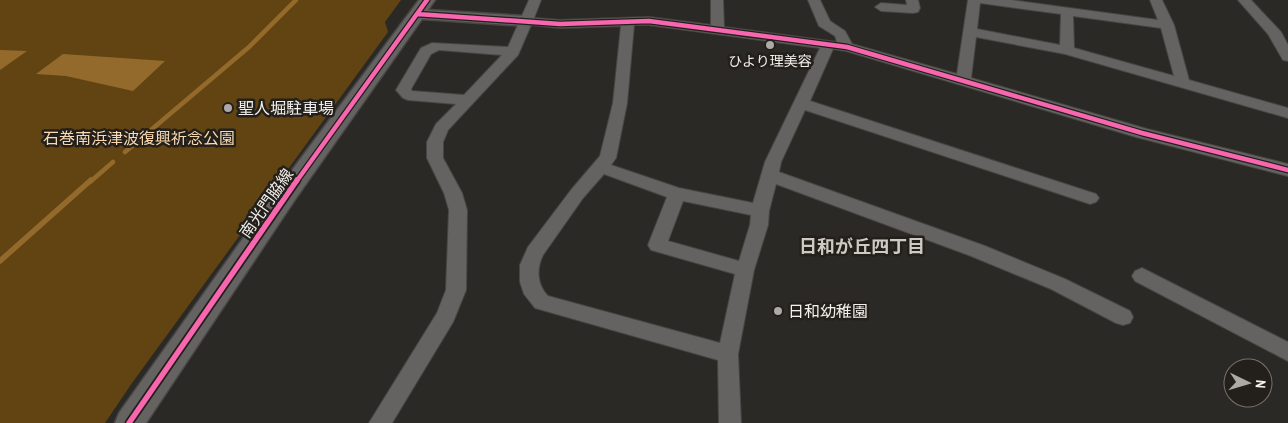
<svg xmlns="http://www.w3.org/2000/svg" width="1288" height="423" font-family="'Archivo Narrow','Noto Sans JP',sans-serif">
	<style>
		.green { fill: #624412 }
		.water { fill: #936a2b }
		.lines { fill: none; stroke-linecap: round; stroke-linejoin: round }
		.stream-far1 { stroke: #936a2b; stroke-width: 4.5 }
		.stream { stroke: #936a2b; stroke-width: 5.5 }
		.minor-casing { stroke: #474644; stroke-width: 2 }
		.tertiary-casing { stroke: #474644; stroke-width: 3 }
		.minor { fill: #646361; fill-rule: evenodd }
		.tertiary { fill: #646361; fill-rule: evenodd }
		.cycleway-far1-casing { stroke: #231f1a; stroke-width: 7 }
		.cycleway-casing { stroke: #231f1a; stroke-width: 9 }
		.cycleway-far1 { stroke: #f766af; stroke-width: 4.5 }
		.cycleway { stroke: #f766af; stroke-width: 5.5 }
		.poi-dot { fill: #aca9a6; stroke: #231f1a; stroke-width: 2 }
		.labels { text-anchor: middle; stroke-width: 5; stroke-linejoin: round; paint-order: stroke }
		.far-poi-label { font-size: 14px; fill: #f1eeeb; stroke: #231f1a }
		.poi-label { font-size: 16px; fill: #f1eeeb; stroke: #231f1a; text-anchor: start }
		.park-label { font-size: 16px; fill: #f8d9b1; stroke: #231f1a }
		.street-label { font-size: 16px; fill: #f1eeeb; stroke: #231f1a }
		.neighbourhood-label { font-size: 18px; font-weight: bold; fill: #cec9c2; stroke: #231f1a }
	</style>
	<rect width="100%" height="100%" fill="#2b2926"/>
	<path class="green" d="M 0,0 L 401,0 L 385,22 L 388,32 L 132,383 L 105,423 L 0,423 Z"/>
	<path class="water" d="M 0,50 L 27,51 L 0,70 Z
		M 63,54 L 165,61 L 133,91 L 66,76 L 36,74 Z"/>
	<g class="lines">
		<path class="stream-far1" d="M 125,152 L 249,47 L 296,0
			M 90,182 L 113,162"/>
		<path class="stream" d="M 0,261 L 91,180"/>
		<defs>
			<path id="minor" d="M 529,0 L 541,0 L 534,18 L 560,20 L 649,17 L 711,25 L 711,0 L 723,0 L 724,27 L 837,42 L 835,36 L 819,26 L 808,0 L 820,0 L 830,21 L 845,31 L 852,44 L 957,74 L 968,0 L 1011,0 L 1158,20 L 1150,0 L 1162,0 L 1174,25 L 1189,80 L 1288,108 L 1288,118 L 1065,54 L 976,37 L 971,78 L 1147,129 L 1288,164 L 1288,176 L 1136,137 L 846,51 L 833,49 L 810,101 L 1096,194 L 1099,198 L 1096,202 L 1090,204 L 1084,202 L 805,110 L 781,162 L 779,172 L 985,246 L 1065,279 L 1130,311 L 1133,317 L 1130,323 L 1123,325 L 1116,323 L 1051,289 L 971,256 L 776,184 L 769,211 L 768,225 L 754,270 L 738,354 L 741,423 L 719,423 L 718,360 L 535,308 L 524,294 L 520,282 L 520,265 L 528,247 L 571,190 L 600,156 L 613,103 L 621,26 L 560,28 L 531,25 L 518,55 L 448,130 L 443,142 L 443,158 L 462,193 L 467,210 L 466,290 L 453,322 L 392,423 L 369,423 L 437,313 L 446,290 L 449,210 L 444,193 L 427,158 L 427,142 L 436,124 L 456,104 L 408,100 L 403,98 L 396,90 L 421,48 L 432,43 L 508,47 ZM 980,3 L 1061,14 L 1060,45 L 977,29 ZM 1073,16 L 1161,28 L 1174,76 L 1074,48 ZM 634,25 L 649,25 L 820,48 L 765,162 L 753,203 L 679,188 L 611,165 L 616,158 L 627,103 ZM 439,50 L 502,55 L 464,95 L 412,91 L 411,89 L 431,54 ZM 604,174 L 667,197 L 648,245 L 651,250 L 735,274 L 720,343 L 548,296 C 537,285 536,269 543,255 L 583,198 ZM 683,201 L 751,215 L 750,225 L 739,261 L 668,241 Z
				M 906,0 L 918,0 L 920,8 L 918,12 L 913,13 L 881,11 L 875,7 L 881,3 L 907,5 Z
				M 1238,0 L 1251,0 L 1281,32 L 1288,45 L 1288,61 L 1283,60 L 1268,34 Z
				M 1142,268 L 1288,342 L 1288,361 L 1135,281 L 1132,276 L 1135,271 Z"/>
			<path id="tertiary" d="M 419,0 L 435,0 L 428,10 L 526,16 L 532,17 L 534,21 L 532,25 L 526,26 L 422,19 L 294,201 L 146,423 L 115,423 L 119,413 L 278,189 Z"/>
		</defs>
		<use href="#minor" class="minor-casing"/>
		<use href="#tertiary" class="tertiary-casing"/>
		<use href="#minor" class="minor"/>
		<use href="#tertiary" class="tertiary"/>
		<defs>
			<path id="cycleway-far1" d="M 417,14 L 560,24 L 649,21 L 847,47 L 1142,133 L 1288,170
				M 296,182 L 427,0"/>
			<path id="cycleway" d="M 129,423 L 297,180"/>
		</defs>
		<use href="#cycleway-far1" class="cycleway-far1-casing"/>
		<use href="#cycleway" class="cycleway-casing"/>
		<use href="#cycleway-far1" class="cycleway-far1"/>
		<use href="#cycleway" class="cycleway"/>
	</g>
	<g class="poi-dot">
		<circle cx="770" cy="45" r="5"/>
		<circle cx="228" cy="108" r="5"/>
		<circle cx="778" cy="311" r="5"/>
	</g>
	<g class="labels">
		<g class="far-poi-label">
			<text x="770" y="66">ひより理美容</text>
		</g>
		<g class="poi-label">
			<text x="238" y="114">聖人堀駐車場</text>
			<text x="788" y="317">日和幼稚園</text>
		</g>
		<g class="park-label">
			<text x="139" y="144">石巻南浜津波復興祈念公園</text>
		</g>
		<g class="street-label">
			<text transform="translate(266 203) rotate(-55)" y="6">南光門脇線</text>
		</g>
		<g class="neighbourhood-label">
			<text x="862" y="253">日和が丘四丁目</text>
		</g>
	</g>
	<g transform="translate(1248 383) rotate(95)"><circle r="24" fill="#231f1a" stroke="#75726e"/>
	<path d="M0-4L9 19L0 12L-9 19Z" fill="#aca9a6"/>
	<text y="-8" font-size="14" font-weight="bold" text-anchor="middle" fill="#f1eeeb">N</text>
	</g>
</svg>
